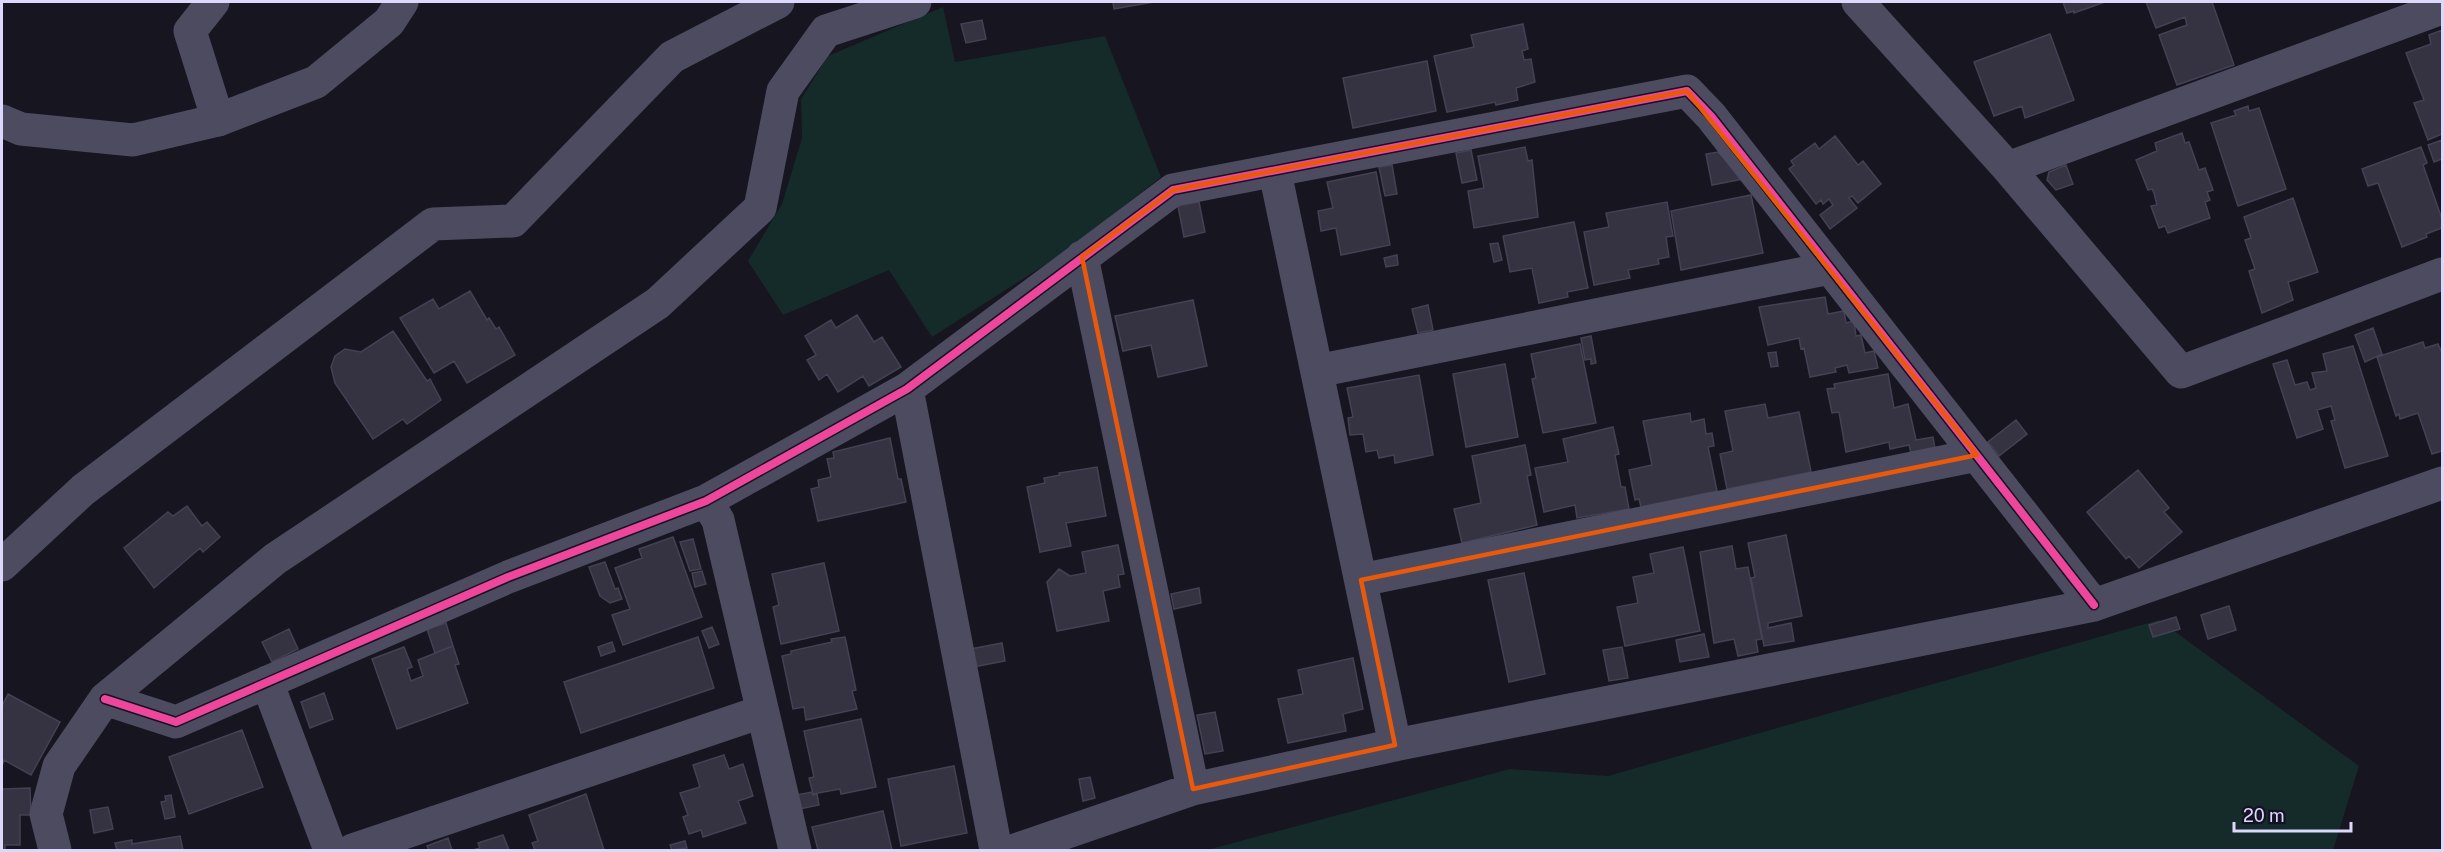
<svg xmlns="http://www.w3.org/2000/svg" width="2444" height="852" font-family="'Public Sans',sans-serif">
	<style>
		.green { fill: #152b2a }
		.building { fill: #353342; stroke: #434153; stroke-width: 1.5 }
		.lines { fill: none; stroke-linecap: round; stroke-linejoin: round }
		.minor { stroke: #4d4b60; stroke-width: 33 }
		.tertiary { stroke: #4d4b60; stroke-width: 33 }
		.cycleway-casing { stroke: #141124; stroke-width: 11 }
		.cycleway { stroke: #ed469a; stroke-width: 8 }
		.marked { fill: none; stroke: #e8590c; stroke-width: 4.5; stroke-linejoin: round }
	</style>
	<rect width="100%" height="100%" fill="#171520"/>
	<path class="green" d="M 943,7 L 955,62 L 1105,36 L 1161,177 L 1068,250 L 932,337 L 889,270 L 783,315 L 748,261 L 782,204 L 802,138 L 801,99 L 828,56 Z
		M 2159,620 L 2359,766 L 2333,850 L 1207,850 L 1510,769 L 1608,776 Z"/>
	<path class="building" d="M 1113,2 L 1154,2 L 1114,9 Z
		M 2063,2 L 2105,2 L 2074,13 L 2074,11 L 2067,13 Z
		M 2146,2 L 2212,2 L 2234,65 L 2177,85 L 2159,35 L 2187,25 L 2185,17 L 2156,28 Z
		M 982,20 L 986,39 L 966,43 L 961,24 Z
		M 1523,24 L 1528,49 L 1522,51 L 1524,60 L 1531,59 L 1535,82 L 1516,88 L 1518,100 L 1496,105 L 1495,102 L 1447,112 L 1434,56 L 1474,47 L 1471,35 Z
		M 2442,30 L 2442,134 L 2428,140 L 2414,103 L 2424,100 L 2406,53 L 2431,44 L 2429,35 Z
		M 2050,34 L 2074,100 L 2025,118 L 2022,106 L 1994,116 L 1974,62 Z
		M 1427,61 L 1436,111 L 1353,128 L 1343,78 Z
		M 2248,106 L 2249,111 L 2259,108 L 2286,189 L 2238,206 L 2211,123 L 2236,115 L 2234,111 Z
		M 2182,133 L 2185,143 L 2189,142 L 2199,170 L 2205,168 L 2213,190 L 2207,192 L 2210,200 L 2205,202 L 2210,218 L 2168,233 L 2165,226 L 2159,228 L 2151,206 L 2157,205 L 2154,193 L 2152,189 L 2148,190 L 2136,160 L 2157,151 L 2155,143 Z
		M 1835,136 L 1858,165 L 1863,161 L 1881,184 L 1858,203 L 1852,196 L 1849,198 L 1857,208 L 1830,229 L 1820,215 L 1833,205 L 1829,199 L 1823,204 L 1821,200 L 1816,204 L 1789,169 L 1794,165 L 1791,161 L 1815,143 L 1819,149 Z
		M 2442,140 L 2442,159 L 2434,162 L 2428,145 Z
		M 1525,147 L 1528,161 L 1532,160 L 1538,217 L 1474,228 L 1468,191 L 1484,188 L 1478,156 Z
		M 2421,147 L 2427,163 L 2423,165 L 2442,219 L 2442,228 L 2426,234 L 2427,237 L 2402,247 L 2378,183 L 2368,186 L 2362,169 Z
		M 1471,150 L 1477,180 L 1462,183 L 1456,153 Z
		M 1718,152 L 1743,179 L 1712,185 L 1706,154 Z
		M 1392,165 L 1397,194 L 1385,196 L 1379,167 Z
		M 2066,165 L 2073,184 L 2056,190 L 2047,180 L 2049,172 Z
		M 1376,172 L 1390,245 L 1341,255 L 1336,228 L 1321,231 L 1318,211 L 1333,208 L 1327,182 Z
		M 1751,195 L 1763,253 L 1681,270 L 1671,211 Z
		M 2293,198 L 2318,272 L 2288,282 L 2293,300 L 2262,313 L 2249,271 L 2255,269 L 2245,240 L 2251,238 L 2244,217 Z
		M 1199,202 L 1205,232 L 1184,237 L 1178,206 Z
		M 1667,202 L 1673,236 L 1666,237 L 1669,257 L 1658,259 L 1659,264 L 1628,270 L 1630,278 L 1594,285 L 1584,232 L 1609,227 L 1606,213 Z
		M 1574,222 L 1588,288 L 1567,292 L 1568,297 L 1539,303 L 1532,268 L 1510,272 L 1503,236 Z
		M 1498,243 L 1502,260 L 1494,262 L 1490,244 Z
		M 1397,255 L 1398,265 L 1386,267 L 1384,258 Z
		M 470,291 L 487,320 L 489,318 L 496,329 L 499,327 L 515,355 L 467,383 L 454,361 L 434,373 L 400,318 L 433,299 L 439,309 Z
		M 1825,297 L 1828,314 L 1844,311 L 1846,323 L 1854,321 L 1856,336 L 1861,335 L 1865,353 L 1874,351 L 1878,368 L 1849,373 L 1847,365 L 1835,368 L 1836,372 L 1810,377 L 1804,348 L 1801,349 L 1799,338 L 1768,345 L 1759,307 Z
		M 1193,300 L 1207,366 L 1158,377 L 1151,345 L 1123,351 L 1115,316 Z
		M 1428,305 L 1433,330 L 1418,333 L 1412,309 Z
		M 857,315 L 874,342 L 882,337 L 901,367 L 869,386 L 863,376 L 838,392 L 827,374 L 819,380 L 807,360 L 816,355 L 805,336 L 831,320 L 836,328 Z
		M 2373,328 L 2382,354 L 2365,362 L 2355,335 Z
		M 393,331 L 427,381 L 430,379 L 441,400 L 407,424 L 403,419 L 373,439 L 335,383 L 331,367 L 335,356 L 345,349 L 361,352 Z
		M 1591,336 L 1596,363 L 1591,364 L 1591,359 L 1585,360 L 1581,338 Z
		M 2423,342 L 2425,348 L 2438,344 L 2442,353 L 2442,451 L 2432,454 L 2418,413 L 2400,419 L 2399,414 L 2396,416 L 2377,357 Z
		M 1580,344 L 1596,423 L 1543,433 L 1532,379 L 1536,378 L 1531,354 Z
		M 2353,346 L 2388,456 L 2345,468 L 2331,421 L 2335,420 L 2331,406 L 2317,410 L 2323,429 L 2297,438 L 2273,364 L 2287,360 L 2295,385 L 2307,382 L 2310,390 L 2316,388 L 2312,373 L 2327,371 L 2323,354 Z
		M 1776,352 L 1778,366 L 1771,367 L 1768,353 Z
		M 1505,364 L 1518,437 L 1466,447 L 1453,374 Z
		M 1888,374 L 1894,408 L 1908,404 L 1916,440 L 1933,437 L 1935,449 L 1911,453 L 1909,445 L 1890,449 L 1889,442 L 1846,452 L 1839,412 L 1832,413 L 1827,389 L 1835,388 L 1834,384 Z
		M 1419,375 L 1433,455 L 1395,463 L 1394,455 L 1379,458 L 1377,450 L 1366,452 L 1363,434 L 1350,435 L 1348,418 L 1353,417 L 1347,388 Z
		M 1765,404 L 1768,418 L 1799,412 L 1811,472 L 1727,489 L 1720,454 L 1733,451 L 1725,411 Z
		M 1690,413 L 1691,422 L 1704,419 L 1706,434 L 1712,433 L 1714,446 L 1708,447 L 1717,491 L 1641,507 L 1639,499 L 1635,500 L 1629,470 L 1652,465 L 1643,421 Z
		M 2016,420 L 2027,434 L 1999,456 L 1988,442 Z
		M 1613,427 L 1619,454 L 1615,455 L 1621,487 L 1625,487 L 1629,509 L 1577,518 L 1575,505 L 1544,512 L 1535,468 L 1568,462 L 1563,439 Z
		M 890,438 L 898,479 L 901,479 L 906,502 L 818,521 L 811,489 L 819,487 L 818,480 L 831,477 L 827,459 L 834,458 L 833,452 Z
		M 1525,445 L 1531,475 L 1527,476 L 1537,525 L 1462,543 L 1454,509 L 1481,503 L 1472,456 Z
		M 1097,467 L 1106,516 L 1066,523 L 1071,546 L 1040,552 L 1027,487 L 1045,483 L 1044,478 L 1060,475 L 1059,473 Z
		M 2138,470 L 2169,508 L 2164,512 L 2182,532 L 2139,568 L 2129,556 L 2126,559 L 2087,512 Z
		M 187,506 L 202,526 L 207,522 L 220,537 L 203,552 L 200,548 L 154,588 L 124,548 L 168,512 L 173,516 Z
		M 1786,535 L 1802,616 L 1768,623 L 1768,628 L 1791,623 L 1794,641 L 1764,646 L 1751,578 L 1755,577 L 1748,543 Z
		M 673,537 L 702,617 L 623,645 L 612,615 L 630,609 L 615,568 L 642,558 L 639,549 Z
		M 693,539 L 701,569 L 690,571 L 680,542 Z
		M 1118,545 L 1124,574 L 1118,575 L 1120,587 L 1103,591 L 1109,621 L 1057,631 L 1047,582 L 1059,569 L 1070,576 L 1086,573 L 1082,552 Z
		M 1732,546 L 1736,569 L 1748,567 L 1762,639 L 1756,640 L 1758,652 L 1738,656 L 1734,639 L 1714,643 L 1700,552 Z
		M 1683,547 L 1700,631 L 1625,646 L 1617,607 L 1638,603 L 1633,577 L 1654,573 L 1650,554 Z
		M 605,562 L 615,589 L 618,588 L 622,599 L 610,603 L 600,596 L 589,567 Z
		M 824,563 L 839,631 L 781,644 L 773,607 L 779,605 L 772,574 Z
		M 702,571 L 706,584 L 695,587 L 692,573 Z
		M 1524,573 L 1545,674 L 1509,682 L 1488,580 Z
		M 1199,588 L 1201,603 L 1174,609 L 1171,594 Z
		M 2229,606 L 2236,630 L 2208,639 L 2201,615 Z
		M 2176,617 L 2180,629 L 2153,637 L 2149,625 Z
		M 446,623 L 453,646 L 435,653 L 427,629 Z
		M 712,627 L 719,644 L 709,648 L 702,631 Z
		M 289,629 L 298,649 L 272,662 L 262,642 Z
		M 1704,634 L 1709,657 L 1680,662 L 1676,640 Z
		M 698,637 L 714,688 L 581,733 L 564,682 Z
		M 845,637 L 856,690 L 852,691 L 857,709 L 806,720 L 804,707 L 793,709 L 782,656 L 791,654 L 791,651 L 832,642 L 831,639 Z
		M 612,642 L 615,651 L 601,656 L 598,647 Z
		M 1002,643 L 1005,661 L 973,667 L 970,649 Z
		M 453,646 L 459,664 L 455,665 L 468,703 L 397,729 L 372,659 L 404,647 L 412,667 L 407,669 L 411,681 L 423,676 L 418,660 Z
		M 1622,647 L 1628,678 L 1609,681 L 1603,650 Z
		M 1353,658 L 1363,709 L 1343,714 L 1346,731 L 1288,743 L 1278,699 L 1303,694 L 1298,670 Z
		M 324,693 L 333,719 L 310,728 L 301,702 Z
		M 8,694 L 60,722 L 31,775 L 4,760 L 2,766 L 2,706 Z
		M 1215,712 L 1223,751 L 1205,754 L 1197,715 Z
		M 861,719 L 876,787 L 841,794 L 840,789 L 813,794 L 809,778 L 814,777 L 804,731 Z
		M 242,730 L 263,787 L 189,814 L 169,757 Z
		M 724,755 L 729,769 L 743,764 L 753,796 L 738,801 L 746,823 L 703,837 L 701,830 L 689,834 L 683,817 L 688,815 L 680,793 L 700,787 L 693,765 Z
		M 954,766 L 967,833 L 901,846 L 888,779 Z
		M 1090,777 L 1095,798 L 1083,801 L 1079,779 Z
		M 30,788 L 31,815 L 20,815 L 20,845 L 5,845 L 5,850 L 2,850 L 2,789 Z
		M 812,792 L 813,795 L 817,794 L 819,805 L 799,809 L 796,795 Z
		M 586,794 L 604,850 L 535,850 L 532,843 L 538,841 L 529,815 Z
		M 171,795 L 175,817 L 165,819 L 161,802 L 166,801 L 165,796 Z
		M 108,807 L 113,829 L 94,833 L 90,810 Z
		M 883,811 L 892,850 L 818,850 L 812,827 Z
		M 503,835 L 509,850 L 473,850 L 480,848 L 478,843 Z
		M 180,836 L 183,850 L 117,850 L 115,843 L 132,840 L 132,844 Z
		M 448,838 L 452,850 L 429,850 L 427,846 Z
		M 685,841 L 687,848 L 672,850 L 670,845 Z"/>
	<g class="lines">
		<path class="minor" d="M 213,2 L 190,31 L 218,120
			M 1858,2 L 2008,168 L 2442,8
			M 2008,168 L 2181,372 L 2442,274
			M 1275,172 L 1395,745
			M 1082,257 L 1193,789
			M 1317,371 L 1830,268
			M 907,389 L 996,850
			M 706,501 L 718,520 L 795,850
			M 2,565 L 83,490 L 433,224 L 513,221 L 672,57 L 778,2
			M 1361,580 L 1977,455
			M 267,682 L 330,850
			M 105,699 L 176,722 L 508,577 L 706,501 L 907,389 L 1173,190 L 1687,91 L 1711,116 L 2094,605
			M 55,850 L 46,814 L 59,766 L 105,699 L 275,559 L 658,303 L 760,208 L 783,91 L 826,31 L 915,2
			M 353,850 L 761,712
			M 1015,850 L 1193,789 L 1395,745 L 2094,605 L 2442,483"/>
		<path class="tertiary" d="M 2,121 L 21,129 L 133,140 L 218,120 L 316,82 L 389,22 L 402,2"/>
		<defs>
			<path id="cycleway" d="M 105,699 L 176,722 L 508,577 L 706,501 L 907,389 L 1173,190 L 1687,91 L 1711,116 L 2094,605"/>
		</defs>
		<use href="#cycleway" class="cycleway-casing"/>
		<use href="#cycleway" class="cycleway"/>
	</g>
	<path class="marked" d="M 1687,91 L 1977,455 L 1361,580 L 1395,745 L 1193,789 L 1082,257 L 1173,190 Z"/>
	<rect width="2444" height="852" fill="none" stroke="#dbd8fb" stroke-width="6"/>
	<path d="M2234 822v9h117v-9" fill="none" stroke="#dbd8fb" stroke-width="3"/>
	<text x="2243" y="822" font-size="18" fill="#dbd8fb" stroke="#141124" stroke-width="4.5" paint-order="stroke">20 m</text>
</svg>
